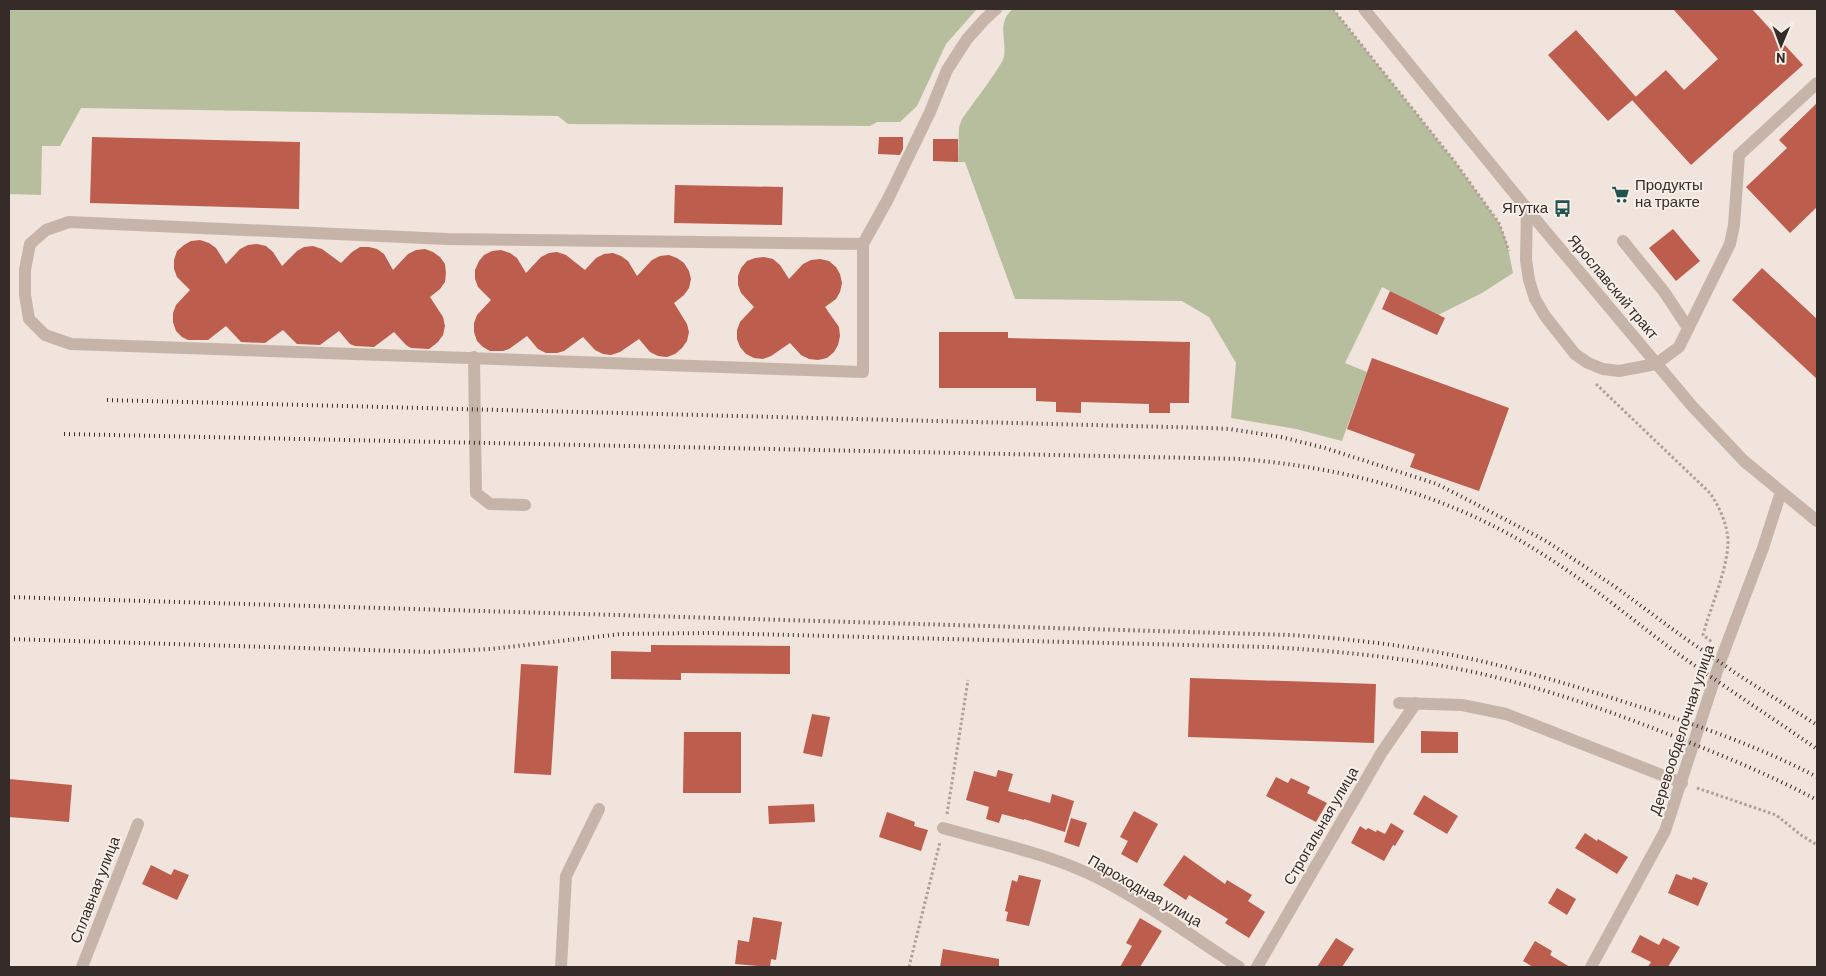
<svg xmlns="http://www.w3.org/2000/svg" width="1826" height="976" font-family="Barlow,sans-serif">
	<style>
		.green { fill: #b6be9d }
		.building { fill: #bd5d4d }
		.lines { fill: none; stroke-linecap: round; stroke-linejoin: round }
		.path { stroke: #b39e93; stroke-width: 3; stroke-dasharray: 2.5 2.5; stroke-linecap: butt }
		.service { stroke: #c7b4a9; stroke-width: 12 }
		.minor { stroke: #c7b4a9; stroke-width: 12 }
		.tertiary { stroke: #c7b4a9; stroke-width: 12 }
		.rail { stroke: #352b28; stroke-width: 4; stroke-dasharray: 1 4; stroke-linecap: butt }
		.labels { text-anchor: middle; stroke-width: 4; stroke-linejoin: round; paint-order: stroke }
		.poi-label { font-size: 15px; fill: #352b28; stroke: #f8efe8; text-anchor: start }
		.street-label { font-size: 15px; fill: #352b28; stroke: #f8efe8 }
	</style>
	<rect width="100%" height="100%" fill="#f0e4dc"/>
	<path class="green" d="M 9,9 L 977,9 L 946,44 L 917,106 L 900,122 L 877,122 L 870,126 L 568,124 L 558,116 L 81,108 L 60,146 L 42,146 L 41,195 L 9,194 Z
		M 1013,9 L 1333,9 L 1455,162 L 1499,223 L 1507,243 L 1513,273 L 1482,293 L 1438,315 L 1382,287 L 1345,363 L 1367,372 L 1342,441 L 1296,429 L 1231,418 L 1236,363 L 1209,317 L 1182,301 L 1015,299 L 965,162 L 958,162 L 959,127 L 962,119 C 969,109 1003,64 1004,57 C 1007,40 996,23 1013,9 Z"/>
	<path class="building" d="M 1673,9 L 1752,9 L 1803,65 L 1691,165 L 1632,100 L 1666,70 L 1684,90 L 1718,59 Z
		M 1576,30 L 1636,97 L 1608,121 L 1548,55 Z
		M 1817,103 L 1817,207 L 1790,233 L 1746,187 L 1787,148 L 1779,140 Z
		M 92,137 L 300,142 L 299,209 L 90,203 Z
		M 879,137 L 903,137 L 903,149 L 900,155 L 878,154 Z
		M 933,139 L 958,139 L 958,162 L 933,161 Z
		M 675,185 L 783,187 L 782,225 L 674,223 Z
		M 1673,229 L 1700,261 L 1676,281 L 1649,248 Z
		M 200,240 L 209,243 L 216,248 L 226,264 L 240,249 L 248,245 L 257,244 L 266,246 L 273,252 L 282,266 L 297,251 L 304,247 L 313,246 L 322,249 L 341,263 L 352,252 L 360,247 L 369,247 L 377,249 L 384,254 L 393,270 L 408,254 L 416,250 L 425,249 L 433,252 L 440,257 L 445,264 L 446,273 L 445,282 L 440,289 L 430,297 L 443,317 L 445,326 L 443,335 L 438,342 L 429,349 L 411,348 L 406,345 L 394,332 L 374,347 L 355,346 L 350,344 L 339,331 L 320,345 L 297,344 L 283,330 L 265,343 L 241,342 L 226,326 L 208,340 L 188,340 L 182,337 L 176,331 L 173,322 L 173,313 L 176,305 L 190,290 L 177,277 L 174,269 L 174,260 L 177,251 L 184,245 L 191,241 Z
		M 501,250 L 510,253 L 517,258 L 526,273 L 541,257 L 549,253 L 557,252 L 566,255 L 585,270 L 596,258 L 604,254 L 613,253 L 621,256 L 628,261 L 637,276 L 652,260 L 660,256 L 669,255 L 677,258 L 684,263 L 689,271 L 691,279 L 689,288 L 684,295 L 674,303 L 687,324 L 689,332 L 687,341 L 682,348 L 675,354 L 667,357 L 658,356 L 650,352 L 639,339 L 620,352 L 611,355 L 603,354 L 595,350 L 583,337 L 564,351 L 557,353 L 546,353 L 538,349 L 527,336 L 509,349 L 503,351 L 490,351 L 483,347 L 477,341 L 474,332 L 474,323 L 477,315 L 491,300 L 478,287 L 475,279 L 475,270 L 479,261 L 484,255 L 492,251 Z
		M 764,257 L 773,259 L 780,265 L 789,279 L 803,264 L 811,260 L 820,259 L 829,261 L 836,267 L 840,274 L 842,283 L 840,292 L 836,299 L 825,307 L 839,327 L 840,336 L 838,345 L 834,352 L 827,358 L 818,360 L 809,359 L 801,355 L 790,343 L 771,356 L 763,359 L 754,358 L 746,354 L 740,347 L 737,339 L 737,330 L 740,322 L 754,307 L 741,293 L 738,285 L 738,276 L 741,268 L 747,261 L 755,258 Z
		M 1762,268 L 1817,319 L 1817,379 L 1732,300 Z
		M 1390,291 L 1445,318 L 1437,335 L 1382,309 Z
		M 939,332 L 1008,332 L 1008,338 L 1190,342 L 1189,403 L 1170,403 L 1170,413 L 1149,413 L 1149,404 L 1081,402 L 1081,413 L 1056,412 L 1056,402 L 1036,401 L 1036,388 L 939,388 Z
		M 1372,358 L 1509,408 L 1479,491 L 1410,467 L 1415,454 L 1347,429 Z
		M 651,645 L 790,646 L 790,674 L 681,673 L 681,680 L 611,679 L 611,651 L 651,652 Z
		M 521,664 L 558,666 L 551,775 L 514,773 Z
		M 1190,678 L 1376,684 L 1374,743 L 1188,737 Z
		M 812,714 L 830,717 L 822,757 L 803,753 Z
		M 1421,731 L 1458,732 L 1458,753 L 1421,753 Z
		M 684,732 L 741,732 L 741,793 L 683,793 Z
		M 998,770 L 1013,774 L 1008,791 L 1050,803 L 1052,794 L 1074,801 L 1065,832 L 1024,819 L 1024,820 L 1002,814 L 999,823 L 986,819 L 989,807 L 966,800 L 974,771 L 996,777 Z
		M 1276,777 L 1288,783 L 1291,778 L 1310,787 L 1307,793 L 1327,803 L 1316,822 L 1266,796 Z
		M 9,779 L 72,785 L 69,822 L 9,817 Z
		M 1424,795 L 1458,816 L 1447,834 L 1413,814 Z
		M 814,804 L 815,822 L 769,824 L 768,806 Z
		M 1134,811 L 1158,824 L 1137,863 L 1121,854 L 1128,841 L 1120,837 Z
		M 887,812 L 915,822 L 914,826 L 928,830 L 921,851 L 879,837 Z
		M 1071,818 L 1087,823 L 1079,847 L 1064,842 Z
		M 1391,823 L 1404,831 L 1395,846 L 1393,845 L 1384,861 L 1351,843 L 1360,826 L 1366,830 L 1368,828 L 1376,832 L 1377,830 L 1385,834 Z
		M 1585,833 L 1597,841 L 1598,839 L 1628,857 L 1617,874 L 1575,848 Z
		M 1184,855 L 1225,884 L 1227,880 L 1252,895 L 1248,901 L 1265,912 L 1249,938 L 1225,923 L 1228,919 L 1189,895 L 1186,900 L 1163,885 Z
		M 151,865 L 171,875 L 174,869 L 189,875 L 177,900 L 142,884 Z
		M 1676,874 L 1692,880 L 1693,877 L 1708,883 L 1698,906 L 1668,893 Z
		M 1019,875 L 1041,880 L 1029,926 L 1006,921 L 1008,912 L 1005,911 L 1012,880 L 1017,882 Z
		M 1557,888 L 1576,899 L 1567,915 L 1548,903 Z
		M 753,917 L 782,922 L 776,960 L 771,959 L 770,967 L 735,964 L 738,940 L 749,942 Z
		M 1140,918 L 1162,931 L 1140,967 L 1120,967 L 1132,946 L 1126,943 Z
		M 1640,935 L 1659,945 L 1663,938 L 1680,947 L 1668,967 L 1648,967 L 1651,962 L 1631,952 Z
		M 1336,938 L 1354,949 L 1342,967 L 1317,967 Z
		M 1535,941 L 1552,951 L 1550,955 L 1570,967 L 1533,967 L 1523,961 Z
		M 943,949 L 999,959 L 999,967 L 940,967 Z"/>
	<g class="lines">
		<path class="path" d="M 1333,9 L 1455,162 L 1499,223 L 1509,251
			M 1596,384 L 1710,493 C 1718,505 1724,517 1727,532 C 1733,558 1710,607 1703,635 L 1712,642
			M 1697,788 L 1776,815 L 1801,835 L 1817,845
			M 947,814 L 968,680
			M 909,967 L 940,842"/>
		<path class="service" d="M 1527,209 L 1526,260 L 1529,280 L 1535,299 L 1545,316 L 1575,354 L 1588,363 L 1603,369 L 1619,371 L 1656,364 L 1679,347 L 1730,244 L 1734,225 L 1739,155 L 1817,83
			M 1623,241 L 1665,293 L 1688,328
			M 863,244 L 447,239 L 69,222 L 46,230 L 30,244 L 25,270 L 25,295 L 29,319 L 45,335 L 71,344 L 863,372 L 863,244 L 888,199 L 930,112 L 947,70 L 967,39 L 985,19 L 996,9
			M 474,357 L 476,493 L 490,504 L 525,505
			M 561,967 L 566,876 L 599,809"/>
		<path class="minor" d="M 1399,703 L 1462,705 L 1506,714 L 1682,783
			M 943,828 C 995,843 1051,854 1100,879 C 1148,904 1193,937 1239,967
			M 82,967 L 138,824
			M 1257,967 L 1382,752 L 1416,703
			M 1591,967 L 1665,831 L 1720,662 L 1763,548 L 1781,492"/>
		<path class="tertiary" d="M 1364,9 L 1542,227 L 1692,406 L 1744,461 L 1817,521"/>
		<path class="rail" d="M 107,400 L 1210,428 L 1230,429 L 1281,437 L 1325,448 L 1437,484 L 1470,501 L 1546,541 L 1614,586 L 1686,639 L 1740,676 L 1817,725
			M 64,434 L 1242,459 C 1347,468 1450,495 1539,552 C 1588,582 1631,619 1677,653 C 1723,686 1771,717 1817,749
			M 9,597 L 1290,635 C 1355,639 1421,647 1485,662 C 1535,674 1585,689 1634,705 C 1697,725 1758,746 1817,777
			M 9,639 L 431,652 L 491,649 L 621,634 L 709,633 L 1268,647 C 1339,651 1410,658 1478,673 C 1548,689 1616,713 1683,740 C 1729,758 1774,777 1817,800"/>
	</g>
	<defs>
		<symbol id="supermarket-bare" viewBox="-9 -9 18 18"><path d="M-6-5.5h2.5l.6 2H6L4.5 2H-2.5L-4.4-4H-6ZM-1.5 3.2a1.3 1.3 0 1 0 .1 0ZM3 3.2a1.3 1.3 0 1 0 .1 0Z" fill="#215351" stroke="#f8efe8" stroke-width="2.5" paint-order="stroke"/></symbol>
		<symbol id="bus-bare" viewBox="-9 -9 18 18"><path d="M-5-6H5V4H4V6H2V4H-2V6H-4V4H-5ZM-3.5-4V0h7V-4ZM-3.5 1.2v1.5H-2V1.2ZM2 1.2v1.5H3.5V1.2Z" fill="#215351" stroke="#f8efe8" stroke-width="2.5" paint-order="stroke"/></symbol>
	</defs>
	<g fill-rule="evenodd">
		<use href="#supermarket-bare" x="1608" y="182" width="25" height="25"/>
		<use href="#bus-bare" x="1550" y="196" width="25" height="25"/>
	</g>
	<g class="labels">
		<g class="poi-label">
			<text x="1635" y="190">Продукты<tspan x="1635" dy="17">на тракте</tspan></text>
			<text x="1548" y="213" text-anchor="end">Ягутка</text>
		</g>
		<g class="street-label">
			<text transform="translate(1613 287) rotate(50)" y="5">Ярославский тракт</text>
			<text transform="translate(1682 730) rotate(-72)" y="5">Деревообделочная улица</text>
			<text transform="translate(1321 826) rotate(-60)" y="5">Строгальная улица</text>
			<text transform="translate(95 890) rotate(-69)" y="5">Сплавная улица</text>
			<text transform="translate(1145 891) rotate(30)" y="5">Пароходная улица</text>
		</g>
	</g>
	<rect width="1826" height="976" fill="none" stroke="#352b28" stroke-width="20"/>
	<g transform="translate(1781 45) rotate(181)" stroke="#f8efe8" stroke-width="4" paint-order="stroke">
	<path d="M0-4L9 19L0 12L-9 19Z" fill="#352b28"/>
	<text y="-8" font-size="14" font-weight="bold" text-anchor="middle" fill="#352b28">N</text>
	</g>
</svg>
